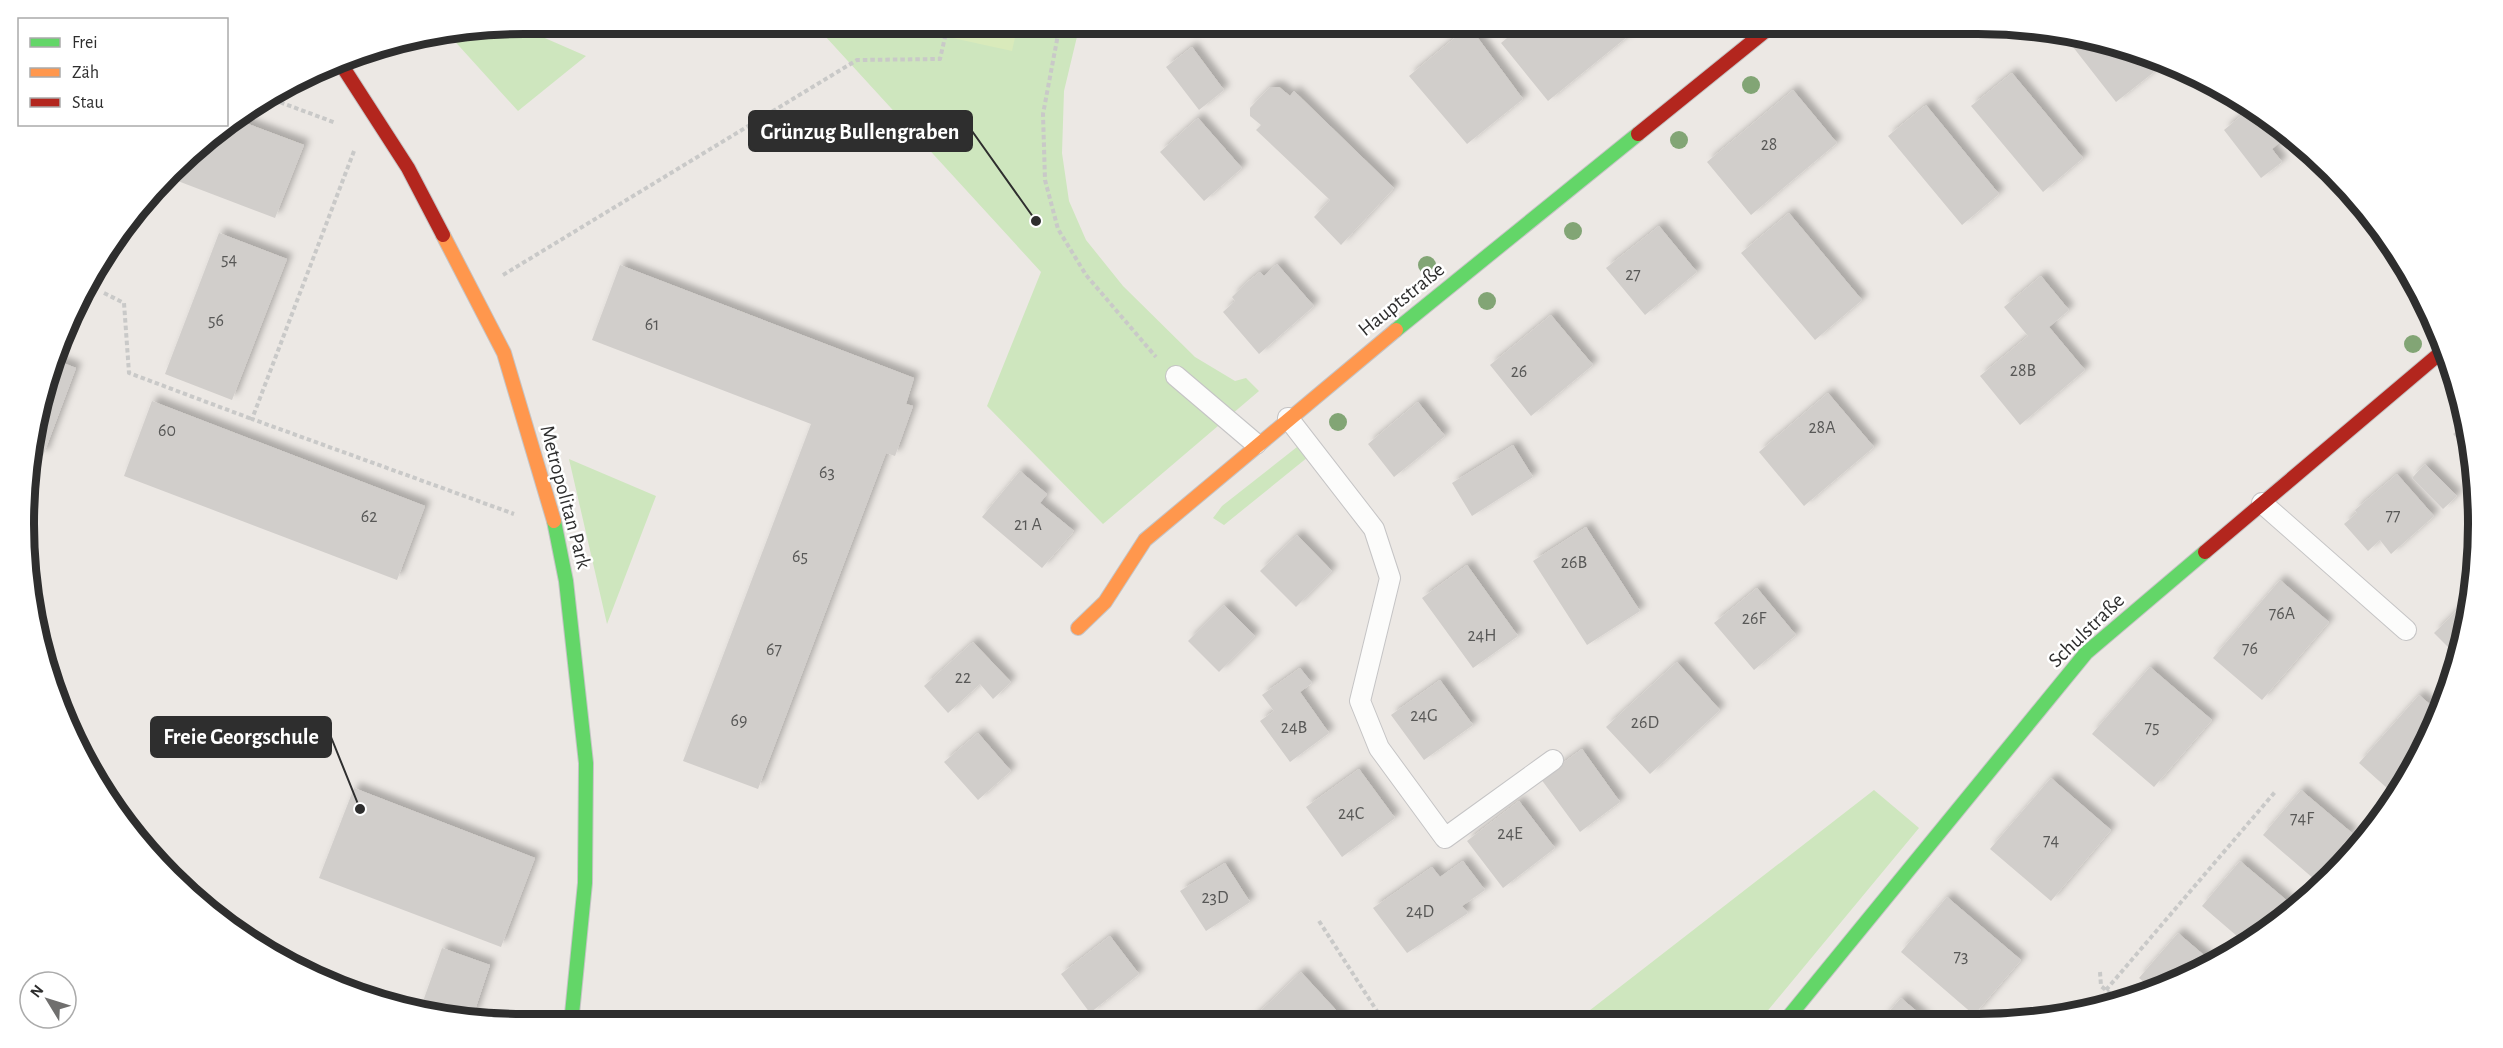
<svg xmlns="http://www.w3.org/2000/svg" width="2503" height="1048" font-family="'Alegreya Sans',sans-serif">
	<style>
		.green { fill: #cee6be }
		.pitch { fill: #d9eabb }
		.building { fill: #d1cecb; filter: url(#shadow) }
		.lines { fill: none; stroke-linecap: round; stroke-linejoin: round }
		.lane-casing { stroke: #c5c4c5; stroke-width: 22 }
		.fast-casing { stroke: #c5c4c5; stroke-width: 16 }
		.slow-casing { stroke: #c5c4c5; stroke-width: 16 }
		.jam-casing { stroke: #c5c4c5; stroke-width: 16 }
		.path { stroke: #c9c9c8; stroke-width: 4; stroke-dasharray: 4.5 3; stroke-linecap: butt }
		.lane { stroke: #fcfcfb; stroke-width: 20 }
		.fast { stroke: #63d668; stroke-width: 14 }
		.slow { stroke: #ff974d; stroke-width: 14 }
		.jam { stroke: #b3261e; stroke-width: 14 }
		.tree { fill: #82a575 }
		.labels { text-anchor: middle; stroke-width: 5; stroke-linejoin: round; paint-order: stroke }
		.number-label { font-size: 18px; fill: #585857 }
		.street-label { font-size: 21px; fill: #2e2e2e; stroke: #fff }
		.rim { fill: none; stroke: #2e2e2e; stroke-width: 8 }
		.leader { fill: none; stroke: #2e2e2e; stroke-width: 2 }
		.callout-dot { fill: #2e2e2e; stroke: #fff; stroke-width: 2 }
		.callout { fill: #2e2e2e; stroke: #2e2e2e; stroke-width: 2 }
		.callout-label { font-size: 22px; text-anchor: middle; font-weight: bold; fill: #fff }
	</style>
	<defs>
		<filter id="shadow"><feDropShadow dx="5.5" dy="-5.5" stdDeviation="3" flood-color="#0004"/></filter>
	</defs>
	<rect width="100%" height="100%" fill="#ece8e4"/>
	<path class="green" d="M 814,24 L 1080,24 L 1064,91 L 1062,153 L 1069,201 L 1086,240 L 1123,286 L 1195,357 L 1235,381 L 1246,378 L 1259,391 L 1103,524 L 987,406 L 1041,272 Z
		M 515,25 L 586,56 L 518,111 L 450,36 Z
		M 1297,447 L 1308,457 L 1224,525 L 1213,518 L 1222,506 Z
		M 569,459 L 656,496 L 607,624 Z
		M 1874,790 L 1919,828 L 1760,1020 L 1576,1021 Z"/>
	<path class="pitch" d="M 951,24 L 1018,24 L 1012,51 L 948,37 Z"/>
	<path class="building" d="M 579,24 L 615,24 L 610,36 Z
		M 1524,24 L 1643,24 L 1548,101 L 1501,43 Z
		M 1981,24 L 1996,27 L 1988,33 Z
		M 1469,26 L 1523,99 L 1467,144 L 1409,76 Z
		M 2066,38 L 2136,50 L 2154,72 L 2116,102 Z
		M 1192,47 L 1224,90 L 1199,110 L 1166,67 Z
		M 2012,73 L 2083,158 L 2043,192 L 1971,106 Z
		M 1270,87 L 1279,87 L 1290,96 L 1294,91 L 1394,188 L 1341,245 L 1314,217 L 1330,200 L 1256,130 L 1261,125 L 1250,116 L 1250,108 Z
		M 1793,90 L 1837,143 L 1751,215 L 1707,162 Z
		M 1926,105 L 1999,194 L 1962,225 L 1888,136 Z
		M 2252,107 L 2281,141 L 2272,149 L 2282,162 L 2261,178 L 2224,130 Z
		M 1198,118 L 1242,168 L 1204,201 L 1160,152 Z
		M 235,119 L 304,145 L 275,218 L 170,178 L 195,148 Z
		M 1789,213 L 1862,300 L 1815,340 L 1741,253 Z
		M 1659,226 L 1697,272 L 1645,315 L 1606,268 Z
		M 219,233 L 287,259 L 232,400 L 165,374 Z
		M 1277,264 L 1314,306 L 1259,354 L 1223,312 L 1235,301 L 1232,297 L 1246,283 L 1260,272 L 1264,276 Z
		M 620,265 L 914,378 L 906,404 L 913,406 L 895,456 L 886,453 L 758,789 L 683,761 L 811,424 L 592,340 Z
		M 2041,276 L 2069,310 L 2049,327 L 2085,370 L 2020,425 L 1980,376 L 2028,336 L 2004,307 Z
		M 1551,315 L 1593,365 L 1531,416 L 1490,365 Z
		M 58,361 L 76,368 L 43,456 L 31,451 L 34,427 Z
		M 1828,393 L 1874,447 L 1804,506 L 1759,452 Z
		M 152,401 L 425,506 L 397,580 L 124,476 Z
		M 1418,402 L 1445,436 L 1394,477 L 1368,444 Z
		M 2467,423 L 2468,433 L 2472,456 L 2453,434 Z
		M 1513,445 L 1533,477 L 1472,516 L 1452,483 Z
		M 2425,464 L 2457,496 L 2443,509 L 2412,478 Z
		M 1020,471 L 1047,494 L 1040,503 L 1074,531 L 1042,568 L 982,517 Z
		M 2397,474 L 2434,516 L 2391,554 L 2380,540 L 2368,551 L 2344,524 L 2357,513 L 2355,510 Z
		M 1586,527 L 1640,611 L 1587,645 L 1533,561 Z
		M 1297,535 L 1332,571 L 1296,607 L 1260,571 Z
		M 1467,565 L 1518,636 L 1473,668 L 1422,598 Z
		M 2280,580 L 2329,622 L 2262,700 L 2213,658 Z
		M 1757,588 L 1796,635 L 1754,670 L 1714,623 Z
		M 2473,595 L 2471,607 L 2459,658 L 2434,633 Z
		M 1224,605 L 1255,636 L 1219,672 L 1188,641 Z
		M 973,642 L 1011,682 L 993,699 L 980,684 L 948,713 L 924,686 Z
		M 1677,662 L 1720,710 L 1650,774 L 1606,727 Z
		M 2150,667 L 2212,720 L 2154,787 L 2092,734 Z
		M 1300,668 L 1312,683 L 1300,692 L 1329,733 L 1290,762 L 1260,721 L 1274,711 L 1262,695 Z
		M 1440,680 L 1473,725 L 1424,760 L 1391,715 Z
		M 2419,695 L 2439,712 L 2397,797 L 2359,763 Z
		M 978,733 L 1011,771 L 978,800 L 944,762 Z
		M 1582,749 L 1620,802 L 1580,832 L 1541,779 Z
		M 1359,769 L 1395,818 L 1342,857 L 1306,807 Z
		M 2051,778 L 2111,830 L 2051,901 L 1990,849 Z
		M 354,788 L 535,858 L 501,947 L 319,878 Z
		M 2301,790 L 2352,833 L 2314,879 L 2263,835 Z
		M 1519,801 L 1555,848 L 1503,888 L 1467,841 Z
		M 1463,861 L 1485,890 L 1462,906 L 1468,913 L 1407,953 L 1373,908 L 1432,867 L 1440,877 Z
		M 2240,861 L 2291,904 L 2272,927 L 2245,943 L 2202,906 Z
		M 1225,863 L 1250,902 L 1206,931 L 1180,891 Z
		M 1947,897 L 2021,960 L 1974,1015 L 1901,952 Z
		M 2178,933 L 2212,962 L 2171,986 L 2154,990 L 2139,978 Z
		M 1110,936 L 1139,974 L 1090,1013 L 1061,974 Z
		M 442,948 L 490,965 L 473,1016 L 421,1007 Z
		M 1301,972 L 1347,1022 L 1249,1022 L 1272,1000 Z
		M 1901,998 L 1927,1020 L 1882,1020 Z"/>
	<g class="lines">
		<defs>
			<path id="lane" d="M 1176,376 L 1256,444
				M 1288,418 L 1374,529 L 1390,578 L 1360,701 L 1379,748 L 1445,838 L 1553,760
				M 2262,503 L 2406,630"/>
			<path id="fast" d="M 1396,330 L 1638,134
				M 554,521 L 566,581 L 586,763 L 585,883 L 571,1024
				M 1786,1020 L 2086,653 L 2205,552"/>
			<path id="slow" d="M 443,235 L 504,353 L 554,521
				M 1078,628 L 1105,602 L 1145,540 L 1396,330"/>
			<path id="jam" d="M 339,61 L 408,168 L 443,235
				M 1638,134 L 1774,24
				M 2205,552 L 2445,349"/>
		</defs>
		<use href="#lane" class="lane-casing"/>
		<use href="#fast" class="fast-casing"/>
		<use href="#slow" class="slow-casing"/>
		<use href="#jam" class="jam-casing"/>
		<path class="path" d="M 1060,24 L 1043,114 L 1045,180 L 1058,229 L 1086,275 L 1156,357
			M 299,80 L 310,84
			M 266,97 L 336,123
			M 354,151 L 252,419 L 514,514
			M 503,275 L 857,60 L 940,59 L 948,24
			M 104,293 L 124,303 L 129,373 L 252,419
			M 1319,921 L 1384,1022
			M 2100,972 L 2101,986 L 2118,1000
			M 2106,990 L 2275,792"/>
		<use href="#lane" class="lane"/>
		<use href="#fast" class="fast"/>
		<use href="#slow" class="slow"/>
		<use href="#jam" class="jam"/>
	</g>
	<g class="tree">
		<circle cx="1751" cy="85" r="9"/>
		<circle cx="1679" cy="140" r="9"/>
		<circle cx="1573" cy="231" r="9"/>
		<circle cx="1427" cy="265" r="9"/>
		<circle cx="1487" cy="301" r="9"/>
		<circle cx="2413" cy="344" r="9"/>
		<circle cx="1338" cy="422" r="9"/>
	</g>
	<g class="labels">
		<g class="number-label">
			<text x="1769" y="150">28</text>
			<text x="229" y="265">54</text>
			<text x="1633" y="280">27</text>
			<text x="216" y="326">56</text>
			<text x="652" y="330">61</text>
			<text x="2023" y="376">28B</text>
			<text x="1519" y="377">26</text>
			<text x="1822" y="433">28A</text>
			<text x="167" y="436">60</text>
			<text x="827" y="478">63</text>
			<text x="2393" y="521">77</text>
			<text x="369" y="522">62</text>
			<text x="1028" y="530">21 A</text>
			<text x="800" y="562">65</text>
			<text x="1574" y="568">26B</text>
			<text x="2282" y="619">76A</text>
			<text x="1754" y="624">26F</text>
			<text x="1482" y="641">24H</text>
			<text x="2250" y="654">76</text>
			<text x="774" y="655">67</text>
			<text x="963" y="683">22</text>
			<text x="1424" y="721">24G</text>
			<text x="739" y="726">69</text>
			<text x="1645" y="728">26D</text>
			<text x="1294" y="733">24B</text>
			<text x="2152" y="733">75</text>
			<text x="1351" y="819">24C</text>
			<text x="2302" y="824">74F</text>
			<text x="1510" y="839">24E</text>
			<text x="2051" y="846">74</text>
			<text x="1215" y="903">23D</text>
			<text x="1420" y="917">24D</text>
			<text x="1961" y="962">73</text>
		</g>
		<g class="street-label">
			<text transform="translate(1401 299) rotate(-39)" y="7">Hauptstraße</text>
			<text transform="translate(566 497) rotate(75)" y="7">Metropolitan Park</text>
			<text transform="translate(2086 630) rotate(-44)" y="7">Schulstraße</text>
		</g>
	</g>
	<path d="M0 0H2503V1048H0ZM524 34H1978A490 490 0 0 1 2468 524V524A490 490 0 0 1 1978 1014H524A490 490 0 0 1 34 524V524A490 490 0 0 1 524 34Z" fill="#fff" fill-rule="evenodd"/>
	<path class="rim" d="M524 34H1978A490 490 0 0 1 2468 524V524A490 490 0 0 1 1978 1014H524A490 490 0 0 1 34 524V524A490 490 0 0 1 524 34Z"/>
	<path class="leader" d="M1036 221L972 131M360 809L331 737"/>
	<g class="callout-dot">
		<circle cx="1036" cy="221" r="6"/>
		<circle cx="360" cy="809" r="6"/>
	</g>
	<g class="callout">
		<rect x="749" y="111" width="223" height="40" rx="6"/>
		<rect x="151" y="717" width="180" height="40" rx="6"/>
	</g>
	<g class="callout-label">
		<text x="860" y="139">Grünzug Bullengraben</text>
		<text x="241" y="744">Freie Georgschule</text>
	</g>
	<rect x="18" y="18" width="210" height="108" fill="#ffffff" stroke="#ababab" stroke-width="1.5"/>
	<rect x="30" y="38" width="30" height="9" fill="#63d668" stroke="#ababab" stroke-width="1.5"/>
	<text x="72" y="48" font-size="18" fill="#2e2e2e">Frei</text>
	<rect x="30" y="68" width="30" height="9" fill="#ff974d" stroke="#ababab" stroke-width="1.5"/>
	<text x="72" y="78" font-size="18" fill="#2e2e2e">Zäh</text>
	<rect x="30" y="98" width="30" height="9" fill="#b3261e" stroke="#ababab" stroke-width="1.5"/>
	<text x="72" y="108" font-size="18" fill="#2e2e2e">Stau</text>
	<g transform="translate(48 1000) rotate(308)"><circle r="28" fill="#ffffff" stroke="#ababab" stroke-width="1.5"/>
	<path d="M0-4.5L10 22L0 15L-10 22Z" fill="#706f6e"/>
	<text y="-9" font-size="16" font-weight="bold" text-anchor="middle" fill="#2e2e2e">N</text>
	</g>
</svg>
